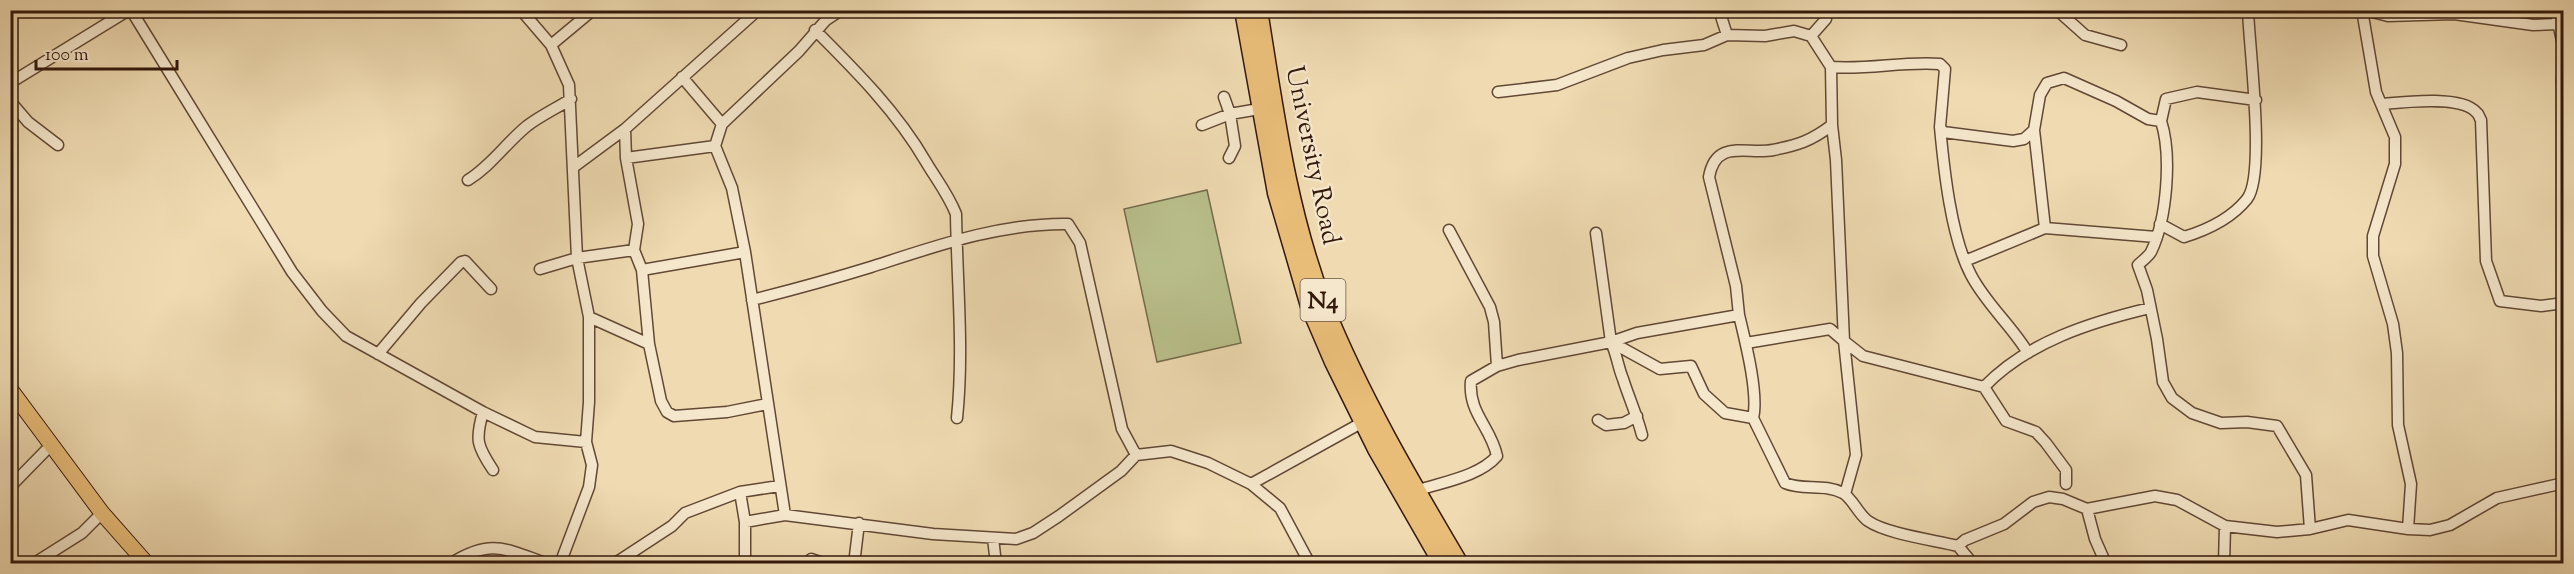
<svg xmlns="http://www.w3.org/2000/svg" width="2574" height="574" font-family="'Sorts Mill Goudy',serif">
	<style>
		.garden { fill: #b9c08c; stroke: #766c4c; stroke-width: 1.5 }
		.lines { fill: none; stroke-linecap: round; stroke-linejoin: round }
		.minor-casing { stroke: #624835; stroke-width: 13 }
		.primary-casing { stroke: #33180c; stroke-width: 17 }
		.trunk-casing { stroke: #33180c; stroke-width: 19 }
		.minor { stroke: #f5e7cc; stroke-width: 10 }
		.primary { stroke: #e8bd78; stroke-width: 15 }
		.trunk { stroke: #e8bd78; stroke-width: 16 }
		.labels { text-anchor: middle; stroke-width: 4.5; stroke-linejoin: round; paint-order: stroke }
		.shield { fill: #f5e7cc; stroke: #6d5646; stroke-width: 1.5 }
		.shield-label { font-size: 24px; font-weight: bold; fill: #33180c }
		.street-label { font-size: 26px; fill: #33180c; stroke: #f5e7cc }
	</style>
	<rect width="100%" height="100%" fill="#efdab1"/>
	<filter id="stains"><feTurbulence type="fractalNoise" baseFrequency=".00333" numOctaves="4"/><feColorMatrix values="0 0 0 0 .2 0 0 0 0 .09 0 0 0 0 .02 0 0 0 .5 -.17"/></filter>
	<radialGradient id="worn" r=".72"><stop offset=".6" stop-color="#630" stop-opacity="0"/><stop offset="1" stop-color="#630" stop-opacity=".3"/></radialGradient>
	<path class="garden" d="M 1207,190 L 1241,343 L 1157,362 L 1124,209 Z"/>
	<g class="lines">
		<defs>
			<path id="minor" d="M 131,10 L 292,272 L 322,311 L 346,336 L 483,412 L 535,437 L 586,442
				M 521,10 L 551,45 L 569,85 L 577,258 L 589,317 L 589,402 L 586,442 L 592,465 L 589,487 L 560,564
				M 1719,10 L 1727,35
				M 2057,10 L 2085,35 L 2121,45
				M 2362,10 L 2376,92 L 2395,137 L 2395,164 L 2373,236 L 2373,256 L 2393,324 L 2397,353 L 2398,425 L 2411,484 L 2408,529
				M 2365,10 L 2388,16 L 2454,14 L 2533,25 L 2558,24
				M 2555,10 L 2564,49
				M 815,30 C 856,71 897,112 926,162 C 936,179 948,194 956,214 C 957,283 964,350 957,418
				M 1811,36 L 1826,19 L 1826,10
				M 551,45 L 593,10
				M 2564,61 L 2562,79 L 2564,124
				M 1831,67 C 1868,70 1904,61 1940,64 L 1945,69 L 1940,127 L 1943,132 L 2013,141 L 2024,139 L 2034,130 L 2040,95 L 2047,83 L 2064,78 L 2116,101 L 2148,119 L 2161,121 C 2172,155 2167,219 2151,252 C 2148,257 2142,261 2138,265 L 2147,290 L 2157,339 L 2163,382 L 2172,398 L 2192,413 L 2221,423 L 2247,422 L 2277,426 L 2306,475 L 2310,529
				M 682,77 L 722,124 L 715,146 L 732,188 L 745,252 L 785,515
				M 10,83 L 129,10
				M 1498,92 L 1557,85 L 1628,58 L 1663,50 L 1704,45 L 1727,35 L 1765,36 L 1794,31 L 1811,36 L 1831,67 L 1832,125 L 1836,160 L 1844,341 L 1863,356 L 1984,387 L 2006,421 L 2036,432 L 2046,443 L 2066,470 L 2066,484
				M 10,101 L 28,122 L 58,145
				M 2383,104 C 2404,102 2461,95 2476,112 C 2479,114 2479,117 2481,120 L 2486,261 L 2500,301 L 2541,306 L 2564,303
				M 2161,121 L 2166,99 L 2197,92 L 2256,100
				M 722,124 L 799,51 L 826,20 L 841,10
				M 1202,125 L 1230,114 L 1224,97
				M 1940,127 C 1944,170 1951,237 1971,275 C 1986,304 2012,326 2028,353
				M 625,129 L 626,158 L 638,224 L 634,250 L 642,270 L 649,344 L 661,401 L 667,412 L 674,416 L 727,412 L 767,404
				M 626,158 L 715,146
				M 1229,158 L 1235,146 L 1230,114 L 1259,109
				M 575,166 L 625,129 L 758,10
				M 468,180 C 491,166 506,143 527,126 C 540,116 557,108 571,99
				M 2160,224 L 2184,237 C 2207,230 2231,219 2247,199 C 2266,175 2249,46 2248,10
				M 2045,228 L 2156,237
				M 1449,230 L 1490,307 L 1494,322 L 1497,366
				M 1596,233 L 1611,342 C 1617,355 1618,367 1623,379 C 1629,398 1637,415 1642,435
				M 1965,261 L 2045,228 L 2034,130
				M 540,269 L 577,258 L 634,250
				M 642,270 L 745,252
				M 1739,315 C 1745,340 1759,394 1753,418
				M 589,317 L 649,344
				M 1611,342 L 1660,369 L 1691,366 L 1704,394 L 1725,413 L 1753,418 L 1785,483 C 1803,491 1824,483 1843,493 C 1853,499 1858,514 1868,521 C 1887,534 1934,540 1958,546 L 1965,540 L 2004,524 L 2033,502 L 2049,497 L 2063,499 L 2087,509 L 2155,496 L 2177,500 L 2225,526 L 2277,532 L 2310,529 L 2348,520 L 2408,529 L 2430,530 L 2450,525 L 2497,498 L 2564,483
				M 1746,343 L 1830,329 L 1844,341 L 1856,455 L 1845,494
				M 378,354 L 421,303 L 461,262 L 465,261 L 491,289
				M 1984,387 C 2027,342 2091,322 2150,308
				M 483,412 C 475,440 477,446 493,470
				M 1598,420 L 1606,425 L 1624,423 L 1637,416
				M 1136,455 L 1171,451 L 1208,463 L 1251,484 L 1280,508 L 1310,564
				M 1251,484 L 1363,422
				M 10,487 L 52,444
				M 1419,490 C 1443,482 1480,476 1497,456 C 1491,427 1468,413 1471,381 L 1497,366 L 1518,360 L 1611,342 L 1637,333 L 1739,315 L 1736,286 L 1709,177 C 1716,138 1747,155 1773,150 C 1798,145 1811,141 1832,125
				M 740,492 L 745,522
				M 2087,509 L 2095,539 L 2106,564
				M 993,538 L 996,564
				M 1958,546 L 1973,564
				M 33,564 L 82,533 L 102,513
				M 450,564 C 491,538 506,549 548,564
				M 614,564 L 672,526 L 685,513 L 740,492 L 779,486
				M 745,564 L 745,522 L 785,515 L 933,534 L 1016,539 L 1033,533 L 1059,516 L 1121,471 L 1136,455 L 1122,429 L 1080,243 L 1068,224 C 1000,223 936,246 871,267 C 832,279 792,290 752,300
				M 807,564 L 811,559 L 826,564
				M 854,564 L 859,523
				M 2224,564 L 2225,526"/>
			<path id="primary" d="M 10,389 L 102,513 L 147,564"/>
			<path id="trunk" d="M 1243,10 L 1276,193 L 1309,306 L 1333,362 L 1376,449 L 1442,564
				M 1259,10 C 1275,110 1288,212 1325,307 C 1361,396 1411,481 1460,564"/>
		</defs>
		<use href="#minor" class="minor-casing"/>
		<use href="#primary" class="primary-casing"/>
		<use href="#trunk" class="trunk-casing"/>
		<use href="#minor" class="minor"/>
		<use href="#primary" class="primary"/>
		<use href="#trunk" class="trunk"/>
	</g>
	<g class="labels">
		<rect class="shield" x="1300.5" y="279" width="45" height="42" rx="4.5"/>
		<g class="shield-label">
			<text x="1323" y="308">N4</text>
		</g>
		<g class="street-label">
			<text transform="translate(1314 155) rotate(78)" y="9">University Road</text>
		</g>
	</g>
	<rect width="2574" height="574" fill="none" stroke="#efdab1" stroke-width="36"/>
	<rect x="12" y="12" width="2550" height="550" fill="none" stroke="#33180c" stroke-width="3"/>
	<rect x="18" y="18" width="2538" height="538" fill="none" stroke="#33180c" stroke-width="1.5"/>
	<path d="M36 60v9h141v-9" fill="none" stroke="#33180c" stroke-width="3"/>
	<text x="45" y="60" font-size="18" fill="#33180c" stroke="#f5e7cc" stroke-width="4.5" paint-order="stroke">100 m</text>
	<rect width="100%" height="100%" filter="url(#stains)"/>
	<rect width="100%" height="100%" fill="url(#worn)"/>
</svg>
